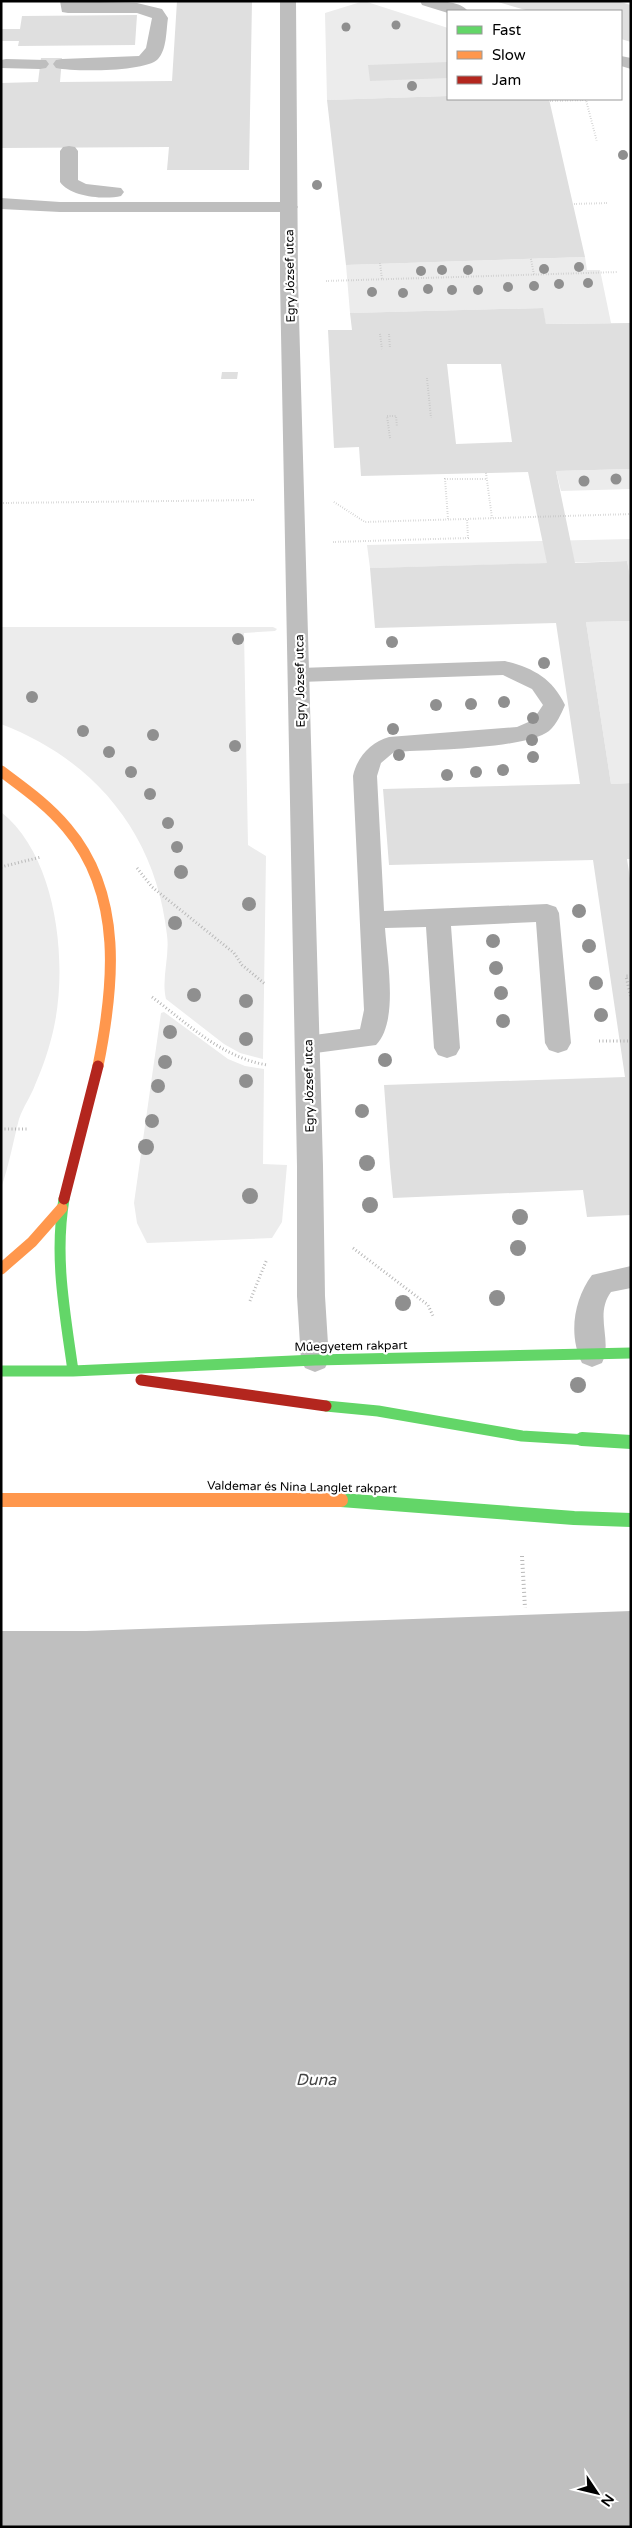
<svg xmlns="http://www.w3.org/2000/svg" width="632" height="2528" font-family="'Varela Round',sans-serif">
	<style>
		.green { fill: #ececec }
		.water { fill: #bfbfbf }
		.building { fill: #dfdfdf; fill-rule: evenodd }
		.lines { fill: none; stroke-linecap: round; stroke-linejoin: round }
		.path-far2 { stroke: #b9b9b9; stroke-width: 2; stroke-dasharray: 0.5 2; stroke-linecap: butt }
		.path-far1 { stroke: #b9b9b9; stroke-width: 3; stroke-dasharray: 1 2.5; stroke-linecap: butt }
		.path { stroke: #b9b9b9; stroke-width: 4; stroke-dasharray: 1 3; stroke-linecap: butt }
		.lane { fill: #bebebe; fill-rule: evenodd }
		.street { fill: #bebebe; fill-rule: evenodd }
		.fast-far1 { stroke: #63d668; stroke-width: 11 }
		.fast { stroke: #63d668; stroke-width: 14 }
		.slow-far1 { stroke: #ff974d; stroke-width: 11 }
		.slow { stroke: #ff974d; stroke-width: 14 }
		.jam { stroke: #b3261e; stroke-width: 11 }
		.tree { fill: #8f8f8f }
		.labels { text-anchor: middle; stroke-width: 4.5; stroke-linejoin: round; paint-order: stroke }
		.street-label { font-size: 12px; fill: #000; stroke: #fff }
		.near-water-label { font-size: 16px; font-style: italic; fill: #444; stroke: #fff }
	</style>
	<rect width="100%" height="100%" fill="#fff"/>
	<path class="green" d="M 364,1 L 448,28 L 448,96 L 327,100 L 325,13 Z
		M 585,257 L 587,270 L 600,270 L 611,323 L 546,324 L 542,308 L 350,313 L 346,265 Z
		M 631,469 L 631,489 L 561,491 L 556,471 Z
		M 631,539 L 631,581 L 627,561 L 370,568 L 367,545 Z
		M 631,621 L 631,783 L 611,784 L 586,622 Z
		M 1,627 L 273,627 L 277,629 L 275,631 L 244,633 L 248,845 L 266,856 L 263,1059 L 240,1053 L 224,1044 L 166,999 C 161,979 170,956 167,935 C 156,834 95,760 1,724 Z
		M 1,812 C 57,856 68,962 54,1027 C 50,1046 43,1067 35,1085 C 31,1096 23,1107 19,1119 C 13,1142 9,1166 1,1188 Z
		M 164,1012 L 228,1059 L 245,1066 L 264,1069 L 263,1164 L 287,1165 L 282,1222 L 272,1238 L 147,1243 L 137,1223 L 134,1203 L 161,1013 Z"/>
	<path class="water" d="M 631,1611 L 631,2527 L 1,2527 L 1,1631 L 86,1631 Z"/>
	<path class="building" d="M 177,1 L 252,1 L 249,170 L 167,170 L 169,147 L 1,148 L 1,83 L 38,82 L 41,58 L 62,58 L 60,82 L 172,81 Z
		M 617,1 L 631,5 L 631,42 L 621,39 L 621,11 L 529,11 L 498,2 Z
		M 137,15 L 135,45 L 18,46 L 19,41 L 1,41 L 1,29 L 20,29 L 22,16 Z
		M 448,62 L 448,78 L 370,81 L 368,65 Z
		M 448,96 L 448,99 L 549,99 L 585,257 L 346,265 L 327,100 Z
		M 543,308 L 546,324 L 631,323 L 631,469 L 556,471 L 575,563 L 627,561 L 631,581 L 631,621 L 586,622 L 611,784 L 631,783 L 631,859 L 627,859 L 631,885 L 631,1215 L 587,1217 L 583,1190 L 393,1198 L 390,1167 L 384,1085 L 625,1077 L 593,860 L 389,865 L 383,789 L 580,784 L 556,623 L 375,628 L 370,568 L 547,563 L 528,472 L 361,476 L 359,447 L 334,448 L 328,330 L 352,330 L 350,313 ZM 447,364 L 501,364 L 512,442 L 456,444 Z
		M 222,372 L 238,372 L 237,379 L 221,379 Z"/>
	<g class="lines">
		<path class="path-far2" d="M 550,101 L 586,100 L 597,142
			M 574,204 L 607,203
			M 531,259 L 534,275
			M 380,263 L 382,279
			M 326,281 L 618,272
			M 380,334 L 382,349
			M 389,334 L 390,349
			M 427,378 L 431,418
			M 390,438 L 387,416 L 396,416 L 397,427
			M 486,473 L 492,518
			M 334,502 L 365,522 L 631,514
			M 1,503 L 256,500
			M 448,519 L 445,479 L 486,479
			M 333,542 L 468,538 L 467,519"/>
		<path class="path-far1" d="M 1,867 L 41,857
			M 137,868 L 152,887 L 234,953 L 242,965 L 265,984
			M 631,976 L 626,976 L 631,998
			M 152,997 C 188,1024 221,1057 267,1065
			M 599,1041 L 631,1041
			M 1,1129 L 29,1129
			M 353,1248 L 428,1305 L 433,1316
			M 250,1301 L 267,1259"/>
		<path class="path" d="M 522,1556 L 525,1608"/>
		<path class="lane" d="M 60,1 L 137,3 L 162,9 L 168,18 C 166,31 167,49 158,59 C 146,72 74,72 56,68 L 53,64 L 56,60 L 62,59 L 139,56 L 146,48 L 152,18 L 137,13 L 68,13 L 62,12 Z
			M 6,59 L 46,60 L 49,64 L 46,68 L 40,69 L 1,68 L 1,60 Z
			M 69,146 L 75,147 L 78,151 L 78,180 L 86,184 L 121,188 L 124,192 L 121,196 C 105,200 70,197 60,182 L 60,151 L 63,147 Z
			M 1,198 L 60,202 L 289,202 L 295,203 L 298,207 L 295,211 L 289,212 L 60,212 L 1,209 Z
			M 505,661 C 533,668 552,678 565,705 C 561,714 557,724 549,731 C 526,749 427,750 394,752 L 381,763 L 377,776 L 384,911 L 547,904 L 556,907 L 559,913 L 571,1043 L 567,1050 L 558,1053 L 549,1050 L 545,1043 L 536,922 L 451,926 L 460,1048 L 456,1055 L 447,1058 L 438,1055 L 434,1048 L 426,927 L 385,928 C 387,959 399,1022 376,1045 L 308,1054 L 299,1051 L 295,1044 L 299,1037 L 360,1029 L 364,1010 L 353,776 C 357,757 371,742 389,737 L 517,727 L 533,720 L 543,705 L 532,689 L 503,675 L 300,682 L 292,680 L 289,675 L 292,670 L 300,668 Z
			M 631,1266 L 631,1288 L 611,1292 C 594,1315 613,1341 602,1363 L 592,1367 L 582,1363 C 568,1335 574,1299 592,1275 Z"/>
		<path class="street" d="M 280,1 L 296,1 L 298,281 L 323,1166 L 325,1296 L 329,1360 L 325,1368 L 315,1372 L 305,1368 L 301,1360 L 297,1296 L 297,1166 L 280,281 Z
			M 420,1 C 434,1 460,0 468,11 L 448,13 L 422,5 Z
			M 621,56 L 631,58 L 631,69 L 621,66 Z"/>
		<path class="fast-far1" d="M 64,1199 C 54,1257 65,1313 73,1371
			M 1,1371 L 73,1371 L 315,1360 L 631,1353
			M 326,1406 L 378,1411 L 522,1436 L 604,1441"/>
		<path class="fast" d="M 582,1439 L 631,1442
			M 341,1500 L 574,1518 L 631,1520"/>
		<path class="slow-far1" d="M 1,771 C 25,789 48,805 67,828 C 124,895 114,987 98,1066
			M 1,1269 L 32,1242 L 62,1208"/>
		<path class="slow" d="M 1,1500 L 341,1500"/>
		<path class="jam" d="M 64,1199 L 98,1066
			M 141,1380 L 326,1406"/>
	</g>
	<g class="tree">
		<circle cx="396" cy="25" r="4.5"/>
		<circle cx="346" cy="27" r="4.5"/>
		<circle cx="412" cy="86" r="5"/>
		<circle cx="623" cy="155" r="5"/>
		<circle cx="317" cy="185" r="5"/>
		<circle cx="579" cy="267" r="5"/>
		<circle cx="544" cy="269" r="5"/>
		<circle cx="442" cy="270" r="5"/>
		<circle cx="468" cy="270" r="5"/>
		<circle cx="421" cy="271" r="5"/>
		<circle cx="588" cy="283" r="5"/>
		<circle cx="559" cy="284" r="5"/>
		<circle cx="534" cy="286" r="5"/>
		<circle cx="508" cy="287" r="5"/>
		<circle cx="428" cy="289" r="5"/>
		<circle cx="452" cy="290" r="5"/>
		<circle cx="478" cy="290" r="5"/>
		<circle cx="372" cy="292" r="5"/>
		<circle cx="403" cy="293" r="5"/>
		<circle cx="616" cy="479" r="5.5"/>
		<circle cx="584" cy="481" r="5.5"/>
		<circle cx="238" cy="639" r="6"/>
		<circle cx="392" cy="642" r="6"/>
		<circle cx="544" cy="663" r="6"/>
		<circle cx="32" cy="697" r="6"/>
		<circle cx="504" cy="702" r="6"/>
		<circle cx="471" cy="704" r="6"/>
		<circle cx="436" cy="705" r="6"/>
		<circle cx="533" cy="718" r="6"/>
		<circle cx="393" cy="729" r="6"/>
		<circle cx="83" cy="731" r="6"/>
		<circle cx="153" cy="735" r="6"/>
		<circle cx="532" cy="740" r="6"/>
		<circle cx="235" cy="746" r="6"/>
		<circle cx="109" cy="752" r="6"/>
		<circle cx="399" cy="755" r="6"/>
		<circle cx="533" cy="757" r="6"/>
		<circle cx="503" cy="770" r="6"/>
		<circle cx="131" cy="772" r="6"/>
		<circle cx="476" cy="772" r="6"/>
		<circle cx="447" cy="775" r="6"/>
		<circle cx="150" cy="794" r="6"/>
		<circle cx="168" cy="823" r="6"/>
		<circle cx="177" cy="847" r="6"/>
		<circle cx="181" cy="872" r="7"/>
		<circle cx="249" cy="904" r="7"/>
		<circle cx="579" cy="911" r="7"/>
		<circle cx="175" cy="923" r="7"/>
		<circle cx="493" cy="941" r="7"/>
		<circle cx="589" cy="946" r="7"/>
		<circle cx="496" cy="968" r="7"/>
		<circle cx="596" cy="983" r="7"/>
		<circle cx="501" cy="993" r="7"/>
		<circle cx="194" cy="995" r="7"/>
		<circle cx="246" cy="1001" r="7"/>
		<circle cx="601" cy="1015" r="7"/>
		<circle cx="503" cy="1021" r="7"/>
		<circle cx="170" cy="1032" r="7"/>
		<circle cx="246" cy="1039" r="7"/>
		<circle cx="385" cy="1060" r="7"/>
		<circle cx="165" cy="1062" r="7"/>
		<circle cx="246" cy="1081" r="7"/>
		<circle cx="158" cy="1086" r="7"/>
		<circle cx="362" cy="1111" r="7"/>
		<circle cx="152" cy="1121" r="7"/>
		<circle cx="146" cy="1147" r="8"/>
		<circle cx="367" cy="1163" r="8"/>
		<circle cx="250" cy="1196" r="8"/>
		<circle cx="370" cy="1205" r="8"/>
		<circle cx="520" cy="1217" r="8"/>
		<circle cx="518" cy="1248" r="8"/>
		<circle cx="497" cy="1298" r="8"/>
		<circle cx="403" cy="1303" r="8"/>
		<circle cx="578" cy="1385" r="8"/>
	</g>
	<g class="labels">
		<g class="street-label">
			<text transform="translate(290 276) rotate(-91)" y="4">Egry József utca</text>
			<text transform="translate(300 681) rotate(-91)" y="4">Egry József utca</text>
			<text transform="translate(309 1086) rotate(-91)" y="4">Egry József utca</text>
			<text transform="translate(351 1346) rotate(-1)" y="4">Műegyetem rakpart</text>
			<text transform="translate(302 1487) rotate(1)" y="4">Valdemar és Nina Langlet rakpart</text>
		</g>
		<g class="near-water-label">
			<text x="316" y="2085">Duna</text>
		</g>
	</g>
	<rect width="632" height="2528" fill="none" stroke="#000000" stroke-width="5"/>
	<rect x="447" y="10" width="175" height="90" fill="#ffffff" stroke="#999999"/>
	<rect x="457" y="26" width="25" height="8" fill="#63d668" stroke="#999999"/>
	<text x="492" y="35" font-size="15" fill="#000000">Fast</text>
	<rect x="457" y="51" width="25" height="8" fill="#ff974d" stroke="#999999"/>
	<text x="492" y="60" font-size="15" fill="#000000">Slow</text>
	<rect x="457" y="76" width="25" height="8" fill="#b3261e" stroke="#999999"/>
	<text x="492" y="85" font-size="15" fill="#000000">Jam</text>
	<g transform="translate(597 2493) rotate(125)" stroke="#ffffff" stroke-width="4" paint-order="stroke">
	<path d="M0-4L9 19L0 12L-9 19Z" fill="#000000"/>
	<text y="-8" font-size="14" font-weight="bold" text-anchor="middle" fill="#000000">N</text>
	</g>
</svg>
